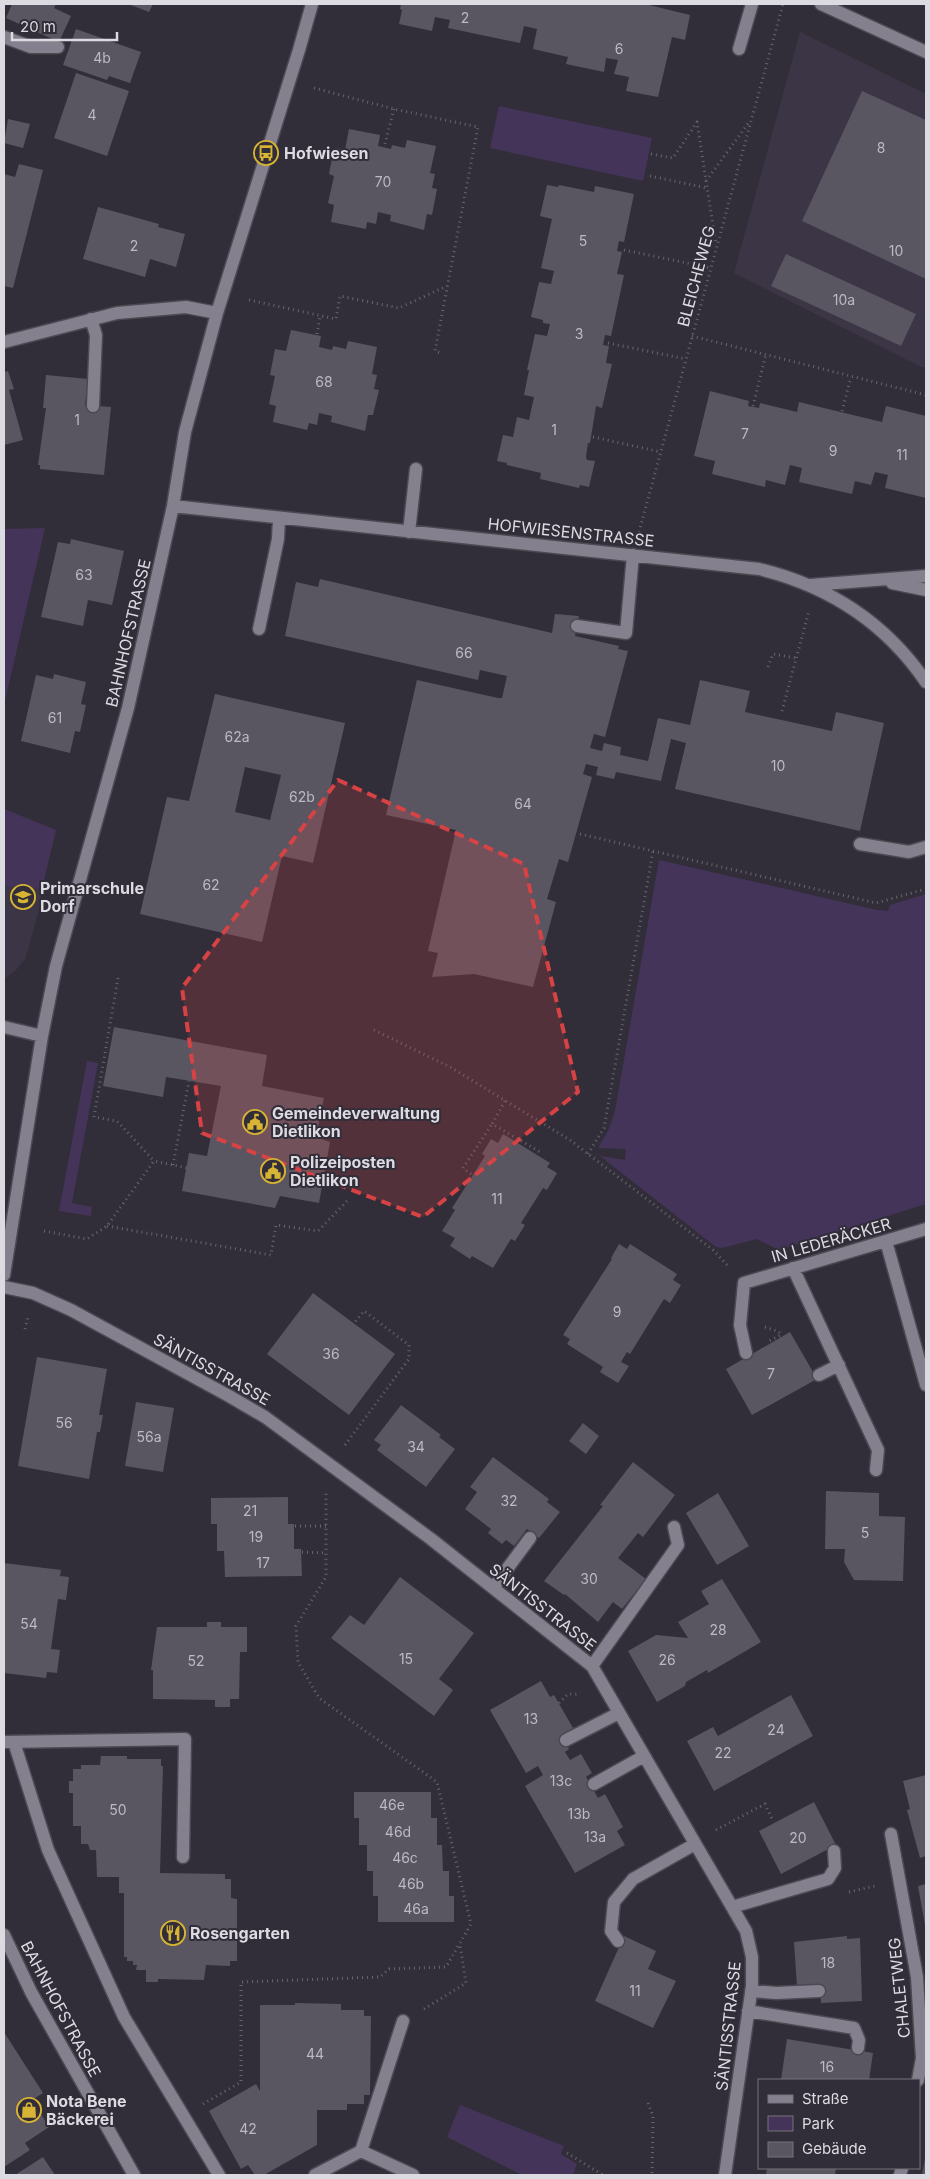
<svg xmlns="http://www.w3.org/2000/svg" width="930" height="2179" font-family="Inter,sans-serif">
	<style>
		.built { fill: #3c3546 }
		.green { fill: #44345a }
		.building { fill: #595561; fill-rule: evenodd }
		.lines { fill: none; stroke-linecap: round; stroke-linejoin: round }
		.minor-casing { stroke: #4d4953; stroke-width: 15 }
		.path { stroke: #69656f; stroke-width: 3; stroke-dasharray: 1 4; stroke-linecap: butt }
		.minor { stroke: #85808d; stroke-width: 12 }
		.marked { fill: #d74344; fill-opacity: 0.2; stroke: #d74344; stroke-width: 4; stroke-dasharray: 10 6; stroke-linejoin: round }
		.labels { text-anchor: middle; stroke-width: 4; stroke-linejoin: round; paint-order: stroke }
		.number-label { font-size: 14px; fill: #bcbac2 }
		.poi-label { font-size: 16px; font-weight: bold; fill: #dddbe2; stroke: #322e39; text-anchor: start }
		.street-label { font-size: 16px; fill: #dddbe2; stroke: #322e39 }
	</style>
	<rect width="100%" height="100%" fill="#322e39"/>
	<path class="built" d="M 800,32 L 926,94 L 926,367 L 921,367 L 734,273 Z
		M 4,809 L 56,830 L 42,888 L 40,906 L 29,946 L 25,959 L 16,970 L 4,979 Z"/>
	<path class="green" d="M 499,106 L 652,138 L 643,181 L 490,148 Z
		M 45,528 L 4,705 L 4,529 Z
		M 4,809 L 56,830 L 42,888 L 4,886 Z
		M 659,860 L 877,910 L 888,911 L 890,905 L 926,894 L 926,1204 L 779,1250 L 757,1239 L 722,1248 L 716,1247 L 600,1156 L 625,1160 L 626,1149 L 598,1148 L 608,1131 L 615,1111 Z
		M 87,1061 L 98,1063 L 72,1203 L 92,1207 L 91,1216 L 59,1211 Z
		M 460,2105 L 564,2146 L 561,2154 L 577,2164 L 573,2175 L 522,2175 L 447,2137 Z"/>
	<path class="building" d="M 12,4 L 56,4 L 54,8 L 71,16 L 59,42 L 6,18 Z
		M 128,4 L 153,4 L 149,12 Z
		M 401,4 L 645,4 L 690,15 L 685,40 L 672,37 L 658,97 L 626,91 L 629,77 L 614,74 L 618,60 L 606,58 L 604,72 L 566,64 L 568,57 L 533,49 L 537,29 L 524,26 L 520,43 L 448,28 L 450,20 L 435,17 L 432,31 L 399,24 L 402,10 L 400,9 Z
		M 76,29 L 141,52 L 130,83 L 109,76 L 107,80 L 63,65 Z
		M 76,73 L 129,91 L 107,156 L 54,138 Z
		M 862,91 L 926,120 L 926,279 L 802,221 Z
		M 8,119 L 30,124 L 23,148 L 4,143 Z
		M 349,129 L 380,135 L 378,146 L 391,149 L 392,145 L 405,148 L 407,140 L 436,146 L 430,173 L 435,174 L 432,188 L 437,189 L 432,215 L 427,214 L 424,230 L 390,221 L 391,215 L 378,212 L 376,224 L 367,222 L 366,229 L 331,222 L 334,205 L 328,203 L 334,176 L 329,174 L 334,148 L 345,150 Z
		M 19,164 L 43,170 L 13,288 L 4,286 L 4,174 L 15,177 Z
		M 547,185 L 558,187 L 559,185 L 594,192 L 595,186 L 634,194 L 624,242 L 619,241 L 617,251 L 622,252 L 617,274 L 624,275 L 611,336 L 605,335 L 603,345 L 609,346 L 606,363 L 612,364 L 602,408 L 596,406 L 590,443 L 588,443 L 586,457 L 587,460 L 595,461 L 589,487 L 580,485 L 579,488 L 540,479 L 541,473 L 507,465 L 507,463 L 497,461 L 503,435 L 513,437 L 517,417 L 529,420 L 534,397 L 524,395 L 529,370 L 527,370 L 535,334 L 547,336 L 550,324 L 543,323 L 543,320 L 531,317 L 539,282 L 551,284 L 554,271 L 541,268 L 552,219 L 540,216 Z
		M 98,207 L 159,224 L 158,227 L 185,234 L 176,267 L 150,259 L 145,277 L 83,259 Z
		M 786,254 L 916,314 L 901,346 L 771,286 Z
		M 291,330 L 321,336 L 319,347 L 332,350 L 333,346 L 346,349 L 348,341 L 377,347 L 372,374 L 377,375 L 374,389 L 379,390 L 373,415 L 368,415 L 365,431 L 331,422 L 332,416 L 319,413 L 317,425 L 309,423 L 307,430 L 273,422 L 276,406 L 269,404 L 275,376 L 270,375 L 275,349 L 286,351 Z
		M 8,371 L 14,389 L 9,390 L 23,440 L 4,445 L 4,372 Z
		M 46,375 L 88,379 L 85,405 L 111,407 L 104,475 L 40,469 L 40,465 L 38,465 L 46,408 L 43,408 Z
		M 710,391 L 749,401 L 748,406 L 759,408 L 760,403 L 797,412 L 799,402 L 882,422 L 886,406 L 926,416 L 926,498 L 885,488 L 888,475 L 875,472 L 871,485 L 855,481 L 852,494 L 799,482 L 802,468 L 790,465 L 785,485 L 766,480 L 765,487 L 712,474 L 715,461 L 694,456 Z
		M 71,539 L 124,551 L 112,605 L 88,600 L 83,626 L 41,617 L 58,542 L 70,544 Z
		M 320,579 L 552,633 L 555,614 L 579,616 L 575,636 L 619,646 L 618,649 L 628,651 L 605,737 L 594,734 L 590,748 L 602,751 L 604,743 L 621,747 L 620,755 L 648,761 L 658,718 L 690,725 L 700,680 L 750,691 L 745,712 L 832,731 L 836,712 L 884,723 L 860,831 L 675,789 L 686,743 L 671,739 L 661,781 L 616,772 L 614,779 L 596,775 L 598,767 L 586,764 L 583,774 L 592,777 L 568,862 L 559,859 L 547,899 L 556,902 L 533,987 L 474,974 L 432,977 L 438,953 L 428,951 L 456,830 L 386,815 L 417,680 L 498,698 L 502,698 L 507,676 L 480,670 L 478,680 L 285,636 L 296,582 L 318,587 Z
		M 54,674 L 86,682 L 81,704 L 86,705 L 80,732 L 75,731 L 70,753 L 21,741 L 36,675 L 53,679 Z
		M 215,694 L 345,723 L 313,863 L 282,856 L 262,942 L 140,914 L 167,797 L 189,801 ZM 245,767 L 281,775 L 270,820 L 235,812 Z
		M 114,1027 L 267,1055 L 262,1086 L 324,1098 L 316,1137 L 330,1142 L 319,1203 L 280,1196 L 275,1208 L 182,1191 L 189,1153 L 207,1156 L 221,1086 L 166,1077 L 163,1097 L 103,1086 Z
		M 503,1134 L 550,1163 L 547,1167 L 557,1173 L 547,1190 L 543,1188 L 521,1223 L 525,1225 L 515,1241 L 511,1239 L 493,1268 L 472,1256 L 470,1259 L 450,1246 L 455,1238 L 442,1231 L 455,1210 L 452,1208 L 485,1156 L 482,1154 L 491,1139 L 498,1143 Z
		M 619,1244 L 627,1249 L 630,1244 L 677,1274 L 673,1280 L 681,1285 L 670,1303 L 664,1299 L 630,1354 L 627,1352 L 621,1362 L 629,1366 L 618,1383 L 600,1372 L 603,1367 L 567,1344 L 570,1339 L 563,1335 L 612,1259 L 611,1258 Z
		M 313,1293 L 395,1354 L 349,1415 L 267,1354 Z
		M 790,1332 L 817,1379 L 752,1415 L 726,1369 Z
		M 37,1357 L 107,1369 L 99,1415 L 103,1415 L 100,1432 L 97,1432 L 89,1479 L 18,1466 Z
		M 136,1402 L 174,1408 L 163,1472 L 125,1466 Z
		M 401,1405 L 441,1435 L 439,1437 L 455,1449 L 426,1487 L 377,1450 L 381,1445 L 374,1440 Z
		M 583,1423 L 599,1436 L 586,1454 L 569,1441 Z
		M 493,1457 L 549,1499 L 547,1502 L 560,1512 L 539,1538 L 527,1529 L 514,1546 L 506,1540 L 502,1544 L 488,1533 L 491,1529 L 465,1509 L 477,1492 L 470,1487 Z
		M 633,1462 L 675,1495 L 643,1537 L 638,1533 L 618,1558 L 646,1579 L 622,1609 L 613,1602 L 598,1622 L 565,1594 L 564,1595 L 544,1581 L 603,1506 L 600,1505 Z
		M 826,1491 L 879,1493 L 879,1516 L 905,1517 L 903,1581 L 854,1580 L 844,1562 L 845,1549 L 825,1549 Z
		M 718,1493 L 749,1546 L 717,1565 L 686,1513 Z
		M 288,1497 L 288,1524 L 294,1524 L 294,1549 L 301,1549 L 302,1576 L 225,1577 L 224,1551 L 217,1551 L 217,1524 L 211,1524 L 211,1498 Z
		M 4,1563 L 61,1570 L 60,1576 L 69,1577 L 66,1600 L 58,1599 L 51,1649 L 60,1650 L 57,1673 L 47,1672 L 46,1678 L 4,1673 Z
		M 400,1577 L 474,1633 L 439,1679 L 453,1690 L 434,1716 L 331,1638 L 350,1615 L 364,1625 Z
		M 722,1579 L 761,1642 L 708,1673 L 707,1670 L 686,1682 L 685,1686 L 657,1702 L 628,1651 L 656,1635 L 688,1638 L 678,1622 L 709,1604 L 701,1591 Z
		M 207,1622 L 221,1622 L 221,1627 L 247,1627 L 247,1652 L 240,1652 L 239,1699 L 230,1699 L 230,1707 L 215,1707 L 215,1700 L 153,1699 L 153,1670 L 151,1670 L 157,1627 L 207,1627 Z
		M 541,1681 L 550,1697 L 554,1695 L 573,1728 L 561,1735 L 569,1749 L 565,1752 L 570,1760 L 581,1754 L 592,1773 L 586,1777 L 598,1798 L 605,1794 L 623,1827 L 617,1831 L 625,1845 L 575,1873 L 525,1786 L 543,1775 L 538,1766 L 526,1773 L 490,1710 Z
		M 791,1695 L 813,1736 L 714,1791 L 687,1741 L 713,1727 L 718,1736 Z
		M 101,1756 L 127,1756 L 127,1759 L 161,1759 L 161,1766 L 163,1766 L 160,1873 L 225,1874 L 225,1879 L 231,1879 L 231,1898 L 237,1899 L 237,1961 L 230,1961 L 230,1966 L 206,1965 L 204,1980 L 158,1979 L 158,1982 L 146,1982 L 146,1970 L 136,1970 L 137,1965 L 133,1965 L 133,1961 L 127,1961 L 127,1957 L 124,1957 L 124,1893 L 119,1893 L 119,1877 L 97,1877 L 96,1850 L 90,1850 L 88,1844 L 81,1844 L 81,1826 L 73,1826 L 73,1793 L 69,1793 L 69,1781 L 73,1781 L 73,1769 L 81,1769 L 81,1765 L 100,1765 Z
		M 926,1775 L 926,1856 L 920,1858 L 907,1810 L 910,1809 L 903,1781 Z
		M 354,1792 L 431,1792 L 431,1818 L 437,1818 L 437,1845 L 442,1845 L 443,1871 L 449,1871 L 449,1896 L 454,1896 L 454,1922 L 378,1922 L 378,1896 L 373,1896 L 373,1871 L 367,1871 L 367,1845 L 359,1845 L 359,1818 L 354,1818 Z
		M 814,1802 L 836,1845 L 781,1874 L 759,1831 Z
		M 926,1884 L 926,1925 L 925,1925 L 918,1886 Z
		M 624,1936 L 656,1951 L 648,1969 L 676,1981 L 653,2028 L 595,2001 Z
		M 847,1936 L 847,1939 L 860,1938 L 862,2001 L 821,2003 L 820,1985 L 797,1987 L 794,1942 Z
		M 295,2003 L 341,2004 L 341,2010 L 364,2010 L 364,2016 L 371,2016 L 370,2095 L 364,2095 L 364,2104 L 347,2104 L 347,2110 L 317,2110 L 317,2145 L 264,2175 L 255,2175 L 248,2165 L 241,2169 L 209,2111 L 256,2084 L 260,2091 L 260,2005 L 295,2005 Z
		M 4,2032 L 43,2093 L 32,2100 L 49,2127 L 25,2143 L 30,2150 L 4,2167 Z
		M 787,2039 L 873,2053 L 869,2080 L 781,2080 Z
		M 43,2157 L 55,2175 L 15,2175 Z
		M 925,2158 L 926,2175 L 922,2175 Z
		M 767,2168 L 836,2168 L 835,2175 L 766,2175 Z"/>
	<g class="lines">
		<defs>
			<path id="minor" d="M 821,4 L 926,52
				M 4,37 L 31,47 L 58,47
				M 739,49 L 752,4
				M 91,319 L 96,335 L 93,406
				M 4,342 L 117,313 L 186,307 L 217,313
				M 173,506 L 759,569 C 829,586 885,622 926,682
				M 409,532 L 416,469
				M 892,583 L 926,590
				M 811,585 L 926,576
				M 577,626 L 626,633 L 633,555
				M 259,629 L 278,539 L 279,518
				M 860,844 L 909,852 L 926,847
				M 4,1027 L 42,1036
				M 886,1241 L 926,1385
				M 793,1268 L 878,1450 L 876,1470
				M 4,1275 L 42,1036 L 56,966 L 128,708 L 173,506 L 185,432 L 217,313 L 299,50 L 312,4
				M 4,1287 L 33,1293 L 71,1310 L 229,1396 L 265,1417 L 431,1539 L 592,1666 L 746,1931 L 752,1957 L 752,1986 L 725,2175
				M 746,1353 L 740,1325 L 744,1283 L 926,1229
				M 819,1375 L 839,1365
				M 493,1588 L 530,1538
				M 592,1666 L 678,1545 L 674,1527
				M 566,1740 L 619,1713
				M 4,1742 L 185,1739 L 183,1857
				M 14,1742 L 48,1850 L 124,2017 L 219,2175
				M 594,1784 L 644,1756
				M 891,1834 L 917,1977 L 922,2058 L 918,2080
				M 732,1907 L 828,1879 L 835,1868 L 834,1851
				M 4,1935 L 31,1992 L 134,2175
				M 618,1941 L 611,1931 L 614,1902 L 633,1879 L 695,1844
				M 751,1991 L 776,1993 L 819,1991
				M 748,2011 L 854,2028 L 859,2040 L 858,2048
				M 361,2151 L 403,2021
				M 315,2175 L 361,2151 L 413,2175
				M 900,2175 L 902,2168"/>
		</defs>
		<use href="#minor" class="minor-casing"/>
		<path class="path" d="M 314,88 L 394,109 L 478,127 L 435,351 L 441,353
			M 385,144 L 394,109
			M 651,154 L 673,158 L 697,122 L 716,245
			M 650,176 L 707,188
			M 706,181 L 750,121
			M 624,250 L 711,268
			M 249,300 L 336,319 L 340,296 L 399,308 L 447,286
			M 317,334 L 320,316
			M 692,336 L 926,395
			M 608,343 L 686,359
			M 753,406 L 766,354
			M 842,411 L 851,377
			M 593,437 L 661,452
			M 639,532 L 783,4
			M 768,667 L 773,654 L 796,658
			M 782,711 L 809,611
			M 580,834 L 876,903 L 926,889
			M 118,978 L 94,1117 L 117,1121 L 154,1161
			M 374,1030 L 450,1067 L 570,1140 L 713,1250 L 728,1266
			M 505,1101 L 492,1124 L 542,1153
			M 588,1154 L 604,1128 L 653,851
			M 173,1165 L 189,1081
			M 471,1174 L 463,1168 L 492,1124
			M 107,1226 L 271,1255 L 276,1225 L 318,1231 L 349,1199
			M 44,1231 L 87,1239 L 107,1226 L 154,1161 L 187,1168
			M 765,1327 L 779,1332 L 781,1335 L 769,1341
			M 25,1329 L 28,1317
			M 345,1445 L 409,1359 L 409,1345 L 364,1311 L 355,1322
			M 295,1526 L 326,1526
			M 302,1552 L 326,1553
			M 559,1703 L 568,1694 L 576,1694 L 580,1692
			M 716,1830 L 765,1804 L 773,1821
			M 849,1892 L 875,1886
			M 424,2009 L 466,1983 L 460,1945
			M 648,2103 L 653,2116 L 652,2175
			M 203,2104 L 241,2082 L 241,1982 L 380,1977 L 389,1969 L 446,1967 L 471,1924 L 437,1782 L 319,1698 L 298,1662 L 296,1626 L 326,1577 L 326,1493
			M 567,2153 L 603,2175"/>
		<use href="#minor" class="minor"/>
	</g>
	<path class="marked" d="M 338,780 L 524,864 L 578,1092 L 423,1217 L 202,1133 L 182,988 Z"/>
	<defs>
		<symbol id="bus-ring" viewBox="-11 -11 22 22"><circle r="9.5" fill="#322e39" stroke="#d8b434" stroke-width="1.5"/><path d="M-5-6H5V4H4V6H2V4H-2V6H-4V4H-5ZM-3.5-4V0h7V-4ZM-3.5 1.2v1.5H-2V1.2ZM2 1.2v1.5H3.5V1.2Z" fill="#d8b434"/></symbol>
		<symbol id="school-ring" viewBox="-11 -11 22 22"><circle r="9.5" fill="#322e39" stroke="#d8b434" stroke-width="1.5"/><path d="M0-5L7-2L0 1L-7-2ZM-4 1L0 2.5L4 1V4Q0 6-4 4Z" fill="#d8b434"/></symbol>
		<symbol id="civic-ring" viewBox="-11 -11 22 22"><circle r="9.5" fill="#322e39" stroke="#d8b434" stroke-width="1.5"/><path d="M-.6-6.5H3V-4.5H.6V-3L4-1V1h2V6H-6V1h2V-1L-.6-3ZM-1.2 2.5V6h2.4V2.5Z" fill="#d8b434"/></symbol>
		<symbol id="restaurant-ring" viewBox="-11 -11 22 22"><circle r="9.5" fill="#322e39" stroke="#d8b434" stroke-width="1.5"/><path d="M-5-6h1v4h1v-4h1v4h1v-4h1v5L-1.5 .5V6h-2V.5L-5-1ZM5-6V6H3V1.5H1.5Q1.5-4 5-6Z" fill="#d8b434"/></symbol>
		<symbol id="shop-ring" viewBox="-11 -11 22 22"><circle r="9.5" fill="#322e39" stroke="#d8b434" stroke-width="1.5"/><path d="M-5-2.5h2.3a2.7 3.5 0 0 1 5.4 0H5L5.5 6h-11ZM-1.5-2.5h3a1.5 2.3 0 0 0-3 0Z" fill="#d8b434"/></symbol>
	</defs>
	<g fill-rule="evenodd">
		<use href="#bus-ring" x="252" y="139" width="28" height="28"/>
		<use href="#school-ring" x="9" y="883" width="28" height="28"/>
		<use href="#civic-ring" x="241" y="1108" width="28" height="28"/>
		<use href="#civic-ring" x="259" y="1157" width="28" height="28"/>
		<use href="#restaurant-ring" x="159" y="1919" width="28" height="28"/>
		<use href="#shop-ring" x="15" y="2096" width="28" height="28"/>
	</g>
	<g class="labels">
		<g class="number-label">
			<text x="465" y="23">2</text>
			<text x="619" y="54">6</text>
			<text x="102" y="63">4b</text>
			<text x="92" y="120">4</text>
			<text x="881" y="153">8</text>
			<text x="383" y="187">70</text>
			<text x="583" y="246">5</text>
			<text x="134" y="251">2</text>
			<text x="896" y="256">10</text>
			<text x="844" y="305">10a</text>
			<text x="579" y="339">3</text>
			<text x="324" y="387">68</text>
			<text x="77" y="425">1</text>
			<text x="554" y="435">1</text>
			<text x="745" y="439">7</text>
			<text x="833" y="456">9</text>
			<text x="902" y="460">11</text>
			<text x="84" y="580">63</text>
			<text x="464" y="658">66</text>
			<text x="55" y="723">61</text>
			<text x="237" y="742">62a</text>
			<text x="778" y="771">10</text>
			<text x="302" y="802">62b</text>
			<text x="523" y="809">64</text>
			<text x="211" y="890">62</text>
			<text x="497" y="1204">11</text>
			<text x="617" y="1317">9</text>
			<text x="331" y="1359">36</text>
			<text x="771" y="1379">7</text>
			<text x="64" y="1428">56</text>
			<text x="149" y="1442">56a</text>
			<text x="416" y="1452">34</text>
			<text x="509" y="1506">32</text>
			<text x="250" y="1516">21</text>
			<text x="865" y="1538">5</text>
			<text x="256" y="1542">19</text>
			<text x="263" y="1568">17</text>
			<text x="589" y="1584">30</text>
			<text x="29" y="1629">54</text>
			<text x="718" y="1635">28</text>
			<text x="406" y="1664">15</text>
			<text x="667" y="1665">26</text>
			<text x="196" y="1666">52</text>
			<text x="531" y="1724">13</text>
			<text x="776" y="1735">24</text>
			<text x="723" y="1758">22</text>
			<text x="561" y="1786">13c</text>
			<text x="392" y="1810">46e</text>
			<text x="118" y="1815">50</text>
			<text x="579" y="1819">13b</text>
			<text x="398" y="1837">46d</text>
			<text x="595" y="1842">13a</text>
			<text x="798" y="1843">20</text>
			<text x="405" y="1863">46c</text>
			<text x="411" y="1889">46b</text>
			<text x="416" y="1914">46a</text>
			<text x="828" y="1968">18</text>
			<text x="635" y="1996">11</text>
			<text x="315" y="2059">44</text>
			<text x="827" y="2072">16</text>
			<text x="248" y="2134">42</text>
		</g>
		<g class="poi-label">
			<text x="284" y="159">Hofwiesen</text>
			<text x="40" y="894">Primarschule<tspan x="40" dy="18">Dorf</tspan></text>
			<text x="272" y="1119">Gemeindeverwaltung<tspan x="272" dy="18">Dietlikon</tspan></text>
			<text x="290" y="1168">Polizeiposten<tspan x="290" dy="18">Dietlikon</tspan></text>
			<text x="190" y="1939">Rosengarten</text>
			<text x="46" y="2107">Nota Bene<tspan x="46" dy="18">Bäckerei</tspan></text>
		</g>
		<g class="street-label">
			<text transform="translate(696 276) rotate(-75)" y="6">BLEICHEWEG</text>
			<text transform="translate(571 532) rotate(6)" y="6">HOFWIESENSTRASSE</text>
			<text transform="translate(128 633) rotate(-77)" y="6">BAHNHOFSTRASSE</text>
			<text transform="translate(831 1240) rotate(-16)" y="6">IN LEDERÄCKER</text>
			<text transform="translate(212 1369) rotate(29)" y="6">SÄNTISSTRASSE</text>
			<text transform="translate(543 1607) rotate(38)" y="6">SÄNTISSTRASSE</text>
			<text transform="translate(899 1988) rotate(-96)" y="6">CHALETWEG</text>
			<text transform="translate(61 2009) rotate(62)" y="6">BAHNHOFSTRASSE</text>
			<text transform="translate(728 2026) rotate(-84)" y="6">SÄNTISSTRASSE</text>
		</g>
	</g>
	<rect width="930" height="2179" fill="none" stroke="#dddbe2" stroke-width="10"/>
	<rect x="758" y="2079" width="162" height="90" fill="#322e39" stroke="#76737d"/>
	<rect x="768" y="2095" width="25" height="8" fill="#85808d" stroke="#76737d"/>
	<text x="802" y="2104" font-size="15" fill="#dddbe2">Straße</text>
	<rect x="768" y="2116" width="25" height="15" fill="#44345a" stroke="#76737d"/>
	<text x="802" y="2129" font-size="15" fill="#dddbe2">Park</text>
	<rect x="768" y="2142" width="25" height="15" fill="#595561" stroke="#76737d"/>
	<text x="802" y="2154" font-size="15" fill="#dddbe2">Gebäude</text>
	<path d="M12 32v8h105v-8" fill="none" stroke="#dddbe2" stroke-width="2.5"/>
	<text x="20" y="32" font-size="15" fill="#dddbe2" stroke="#322e39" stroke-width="4" paint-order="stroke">20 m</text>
</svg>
